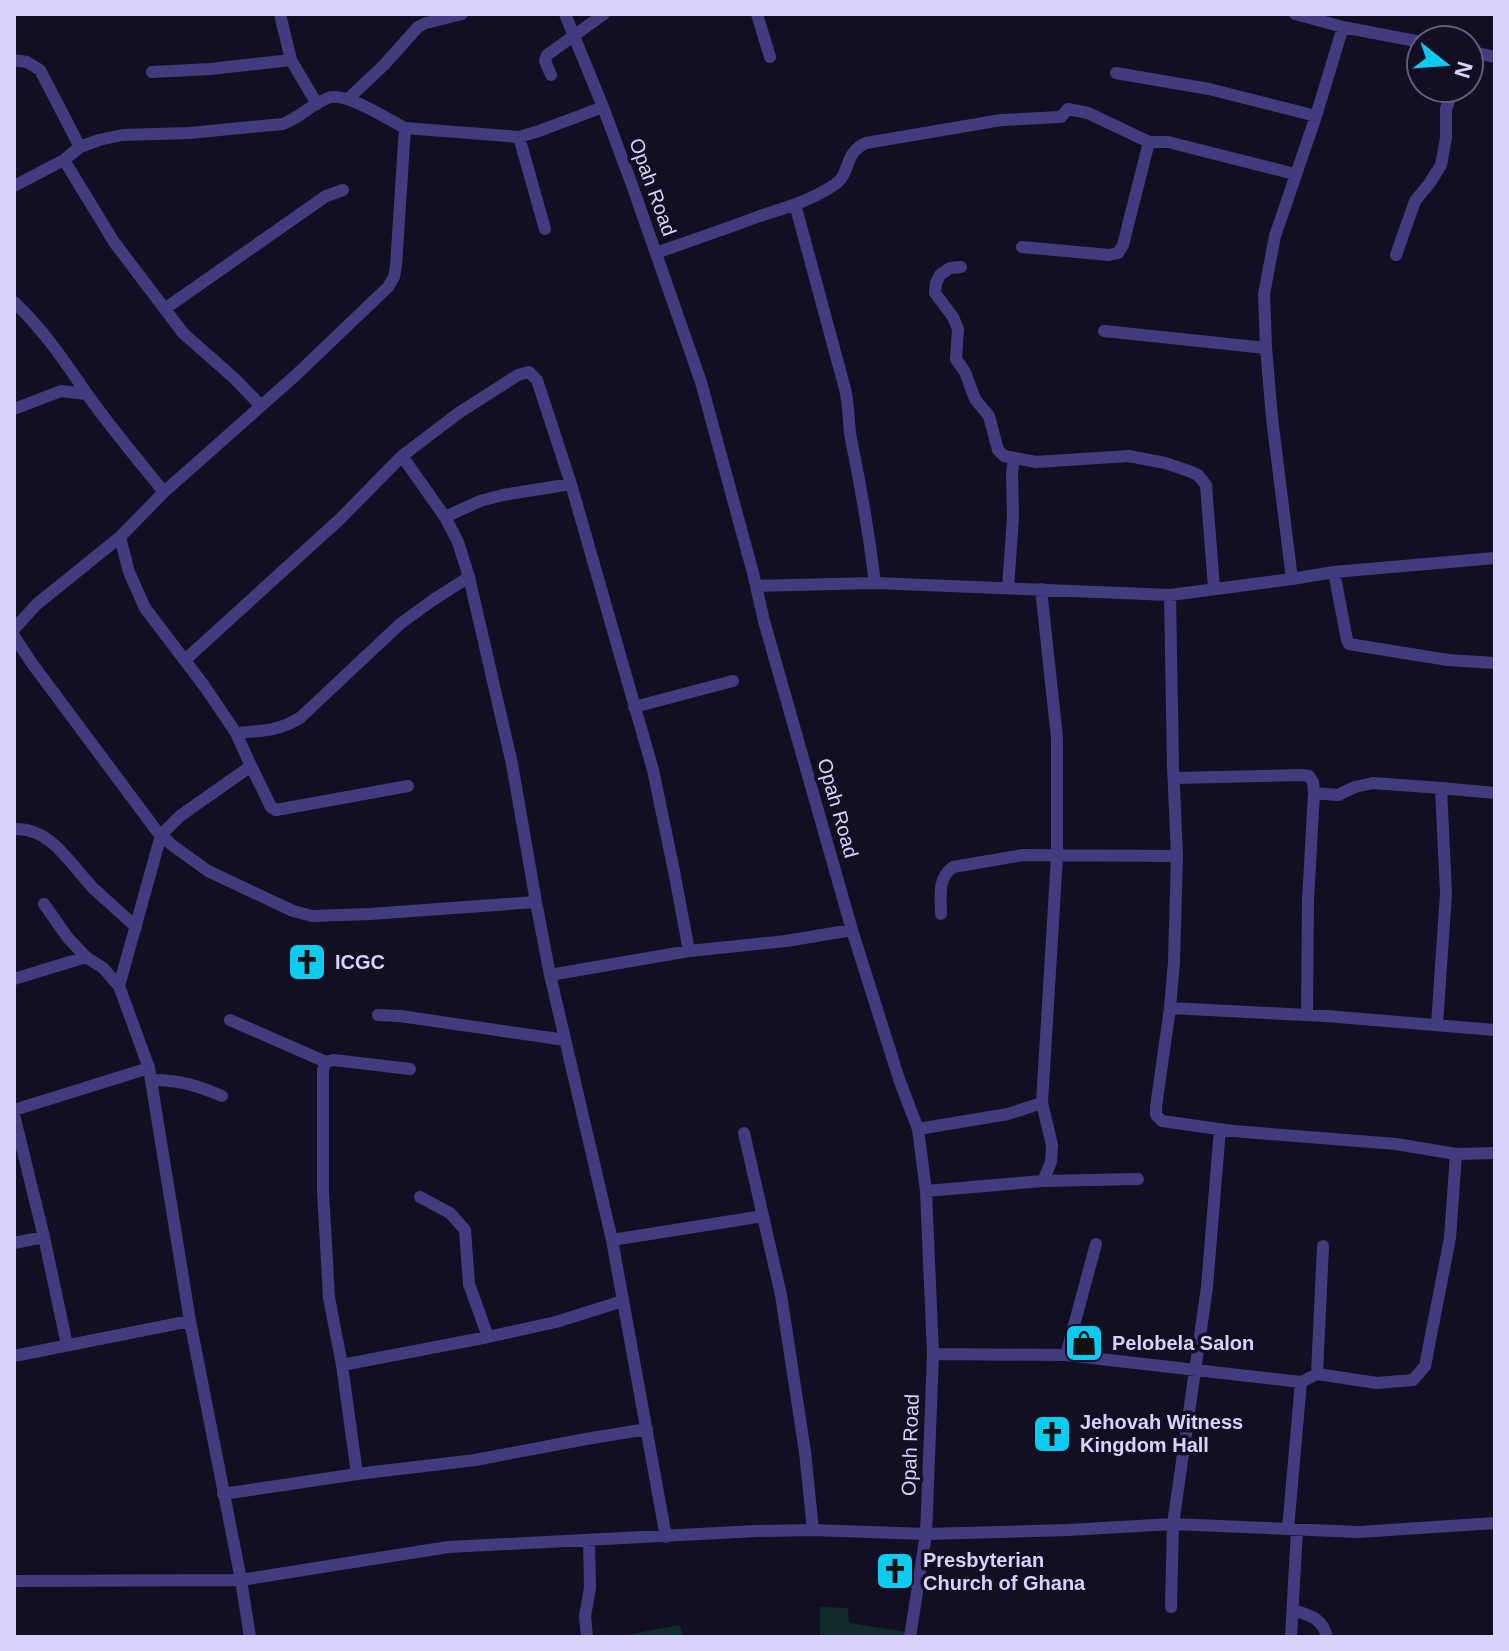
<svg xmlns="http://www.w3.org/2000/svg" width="1509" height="1651" font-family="Helvetica,sans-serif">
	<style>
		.green { fill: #122b2b }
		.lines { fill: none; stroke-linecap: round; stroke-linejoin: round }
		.minor { stroke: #423c7e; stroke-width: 12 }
		.labels { text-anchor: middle; stroke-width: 7; stroke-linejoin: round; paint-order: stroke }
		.street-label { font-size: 20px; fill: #d9d2fd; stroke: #130f22 }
		.poi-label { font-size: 20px; font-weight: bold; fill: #d9d2fd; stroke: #130f22; text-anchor: start }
	</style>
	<rect width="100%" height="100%" fill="#130f22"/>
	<path class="green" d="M 820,1607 L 848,1608 L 849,1623 L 908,1632 L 904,1637 L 820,1637 Z
		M 679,1625 L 684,1637 L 616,1637 Z"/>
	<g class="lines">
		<path class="minor" d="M 280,14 L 291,60 L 317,104
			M 565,14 L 603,107 L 632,185 L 701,382 L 753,573 L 764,621 L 852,930 L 899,1079 L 918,1129 L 926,1191 L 933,1354 L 926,1534 L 910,1637
			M 757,14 L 770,57
			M 1295,14 L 1343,27 L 1421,42
			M 1469,51 L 1495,57
			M 14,60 L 27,62 L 40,70 L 80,147
			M 152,72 L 210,69 L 291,60
			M 1116,73 L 1209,89 L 1316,116
			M 551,75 L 545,61 L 547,55 L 604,14
			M 348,99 L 384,65 L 418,27 L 426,23 L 462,14
			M 519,137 L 545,229
			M 64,160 L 114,242 L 183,333 L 235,379 L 261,406
			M 14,186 L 64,160 L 80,147 L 99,140 L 122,135 L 189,133 L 283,124 C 299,118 312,104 328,98 C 345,91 389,120 405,128
			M 795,204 L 845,389 C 849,405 848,422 851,439 C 861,487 869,534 875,583
			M 1022,247 L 1109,255 L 1118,253 L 1123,245 L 1149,142
			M 656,253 C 690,241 725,229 760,216 C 785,208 812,200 834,185 C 852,174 842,154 866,143 L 1001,120 L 1061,117 L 1068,109 L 1088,113 L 1149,142 L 1168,142 L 1295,174
			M 1396,255 L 1415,201 L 1429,184 L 1441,165 L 1446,138 L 1446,109 L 1454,88
			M 961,267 L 950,268 L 940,275 L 936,283 L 935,293 L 953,317 L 958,329 L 956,359 L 965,372 L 975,399 L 989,416 L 998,450 L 1004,456 L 1036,462 L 1129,456 L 1165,463 L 1189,471 L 1198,475 L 1206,485 L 1214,588
			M 14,302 C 43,329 65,362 87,394 C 111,428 138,460 164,492
			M 166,308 L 326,196 L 343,190
			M 1104,331 L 1266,348
			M 14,409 L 61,391 L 87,394
			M 402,456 L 460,412 L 518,375 L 529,372 L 537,380 L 571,484
			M 445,517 L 480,501 L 503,495 L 571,484 L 653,770 L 674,871 L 689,951
			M 1334,572 L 1347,640 L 1349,644 L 1448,660 L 1495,663
			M 1292,579 L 1272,418 L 1266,348 L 1264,294 L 1275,236 L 1316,116 L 1343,27
			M 756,586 L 875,583 L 1170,595 L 1292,579 L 1334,572 L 1495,558
			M 1008,588 L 1013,517 L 1012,473 L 1014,459
			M 1041,589 L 1057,738 L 1057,856 L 1042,1103 L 1052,1145 L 1051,1162 L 1043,1181
			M 1170,595 L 1173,766 L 1177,856 L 1174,962 L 1170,1008 L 1156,1107 L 1156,1115 L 1162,1121 L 1233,1131 L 1396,1144 L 1456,1154 L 1495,1153
			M 14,629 L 37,604 L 120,537 L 164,492 L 296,375 L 388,287 L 394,277 L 396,266 L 405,128 L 519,137 L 539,131 L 603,107
			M 14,636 L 31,662 L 156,830 L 172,845 L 208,871 L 293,911 L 312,916 L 370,914 L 536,902 L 550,975 L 612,1240 L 666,1537
			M 185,660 L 340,519 L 402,456 L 445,517 L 458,542 L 469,577 L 512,764 L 536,902
			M 634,707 L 733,681
			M 236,733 C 260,731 281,731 301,717 L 400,624 L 433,600 L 469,577
			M 251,766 L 271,807 L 276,810 L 408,786
			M 1174,778 L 1302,775 L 1309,776 L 1313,782 L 1314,793 L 1308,900 L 1307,1015
			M 1441,788 L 1495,793
			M 1314,793 L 1338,795 L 1355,787 L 1373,783 L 1441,788 L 1446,893 L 1437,1025
			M 14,829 C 51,827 70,864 93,888 C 107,901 122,914 136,927
			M 44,904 L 68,938 L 86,957 L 103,968 L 119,986 L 149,1068 L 190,1321 L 241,1580 L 250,1637
			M 941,914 C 941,895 937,879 953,867 L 1023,855 L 1177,856
			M 550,975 L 689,951 L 786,941 L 852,930
			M 14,979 L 86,957
			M 119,986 L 161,835 L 180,816 L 251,766 L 236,733 L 205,687 L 145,608 L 129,572 L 120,537
			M 1170,1008 L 1326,1016 L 1495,1030
			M 378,1015 L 400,1016 L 565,1040
			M 230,1020 L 326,1062
			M 151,1080 C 180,1080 196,1085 222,1096
			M 14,1110 L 149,1068
			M 14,1115 L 44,1237 L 67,1345
			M 918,1129 L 1008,1114 L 1042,1103
			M 744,1133 L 781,1295 L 805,1452 L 813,1530
			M 926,1191 L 1043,1181 L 1138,1179
			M 420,1197 L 450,1213 L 465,1230 L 469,1284 L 488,1337
			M 612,1240 L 763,1216
			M 14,1243 L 44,1237
			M 933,1354 L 1066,1355 L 1301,1382 L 1317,1374 L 1377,1383 L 1413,1380 L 1425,1366 L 1450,1238 L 1456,1154
			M 1066,1355 L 1096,1244
			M 14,1356 L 190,1321
			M 342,1365 L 488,1337 L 556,1322 L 623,1301
			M 1317,1374 L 1323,1246
			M 357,1474 L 342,1365 L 329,1298 L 323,1191 L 323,1070 L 326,1062 L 334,1060 L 410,1069
			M 223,1494 L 357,1474 L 475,1460 L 586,1439 L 647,1429
			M 1288,1529 L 1301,1382
			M 14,1581 L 241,1580 L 448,1547 L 756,1531 L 813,1530 L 926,1534 L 1068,1530 L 1173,1524 L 1359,1532 L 1495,1523
			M 1171,1607 L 1173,1524 L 1207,1287 L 1220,1129
			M 1293,1610 C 1310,1615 1322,1618 1327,1637
			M 587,1637 L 585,1616 L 590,1588 L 589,1541
			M 1291,1637 L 1297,1530"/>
	</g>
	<defs>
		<symbol id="church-square" viewBox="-11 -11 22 22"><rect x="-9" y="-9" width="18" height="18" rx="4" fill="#0dcbee" stroke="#130f22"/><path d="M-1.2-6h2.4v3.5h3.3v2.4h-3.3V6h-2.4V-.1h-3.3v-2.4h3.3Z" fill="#111"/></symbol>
		<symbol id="shop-square" viewBox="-11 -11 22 22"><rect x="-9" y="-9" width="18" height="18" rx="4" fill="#0dcbee" stroke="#130f22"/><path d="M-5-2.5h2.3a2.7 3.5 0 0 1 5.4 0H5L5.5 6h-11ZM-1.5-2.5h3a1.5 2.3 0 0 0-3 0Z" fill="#111"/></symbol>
	</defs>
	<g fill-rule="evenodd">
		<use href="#church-square" x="285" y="940" width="44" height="44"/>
		<use href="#shop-square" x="1062" y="1321" width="44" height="44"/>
		<use href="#church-square" x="1030" y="1412" width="44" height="44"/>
		<use href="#church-square" x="873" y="1549" width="44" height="44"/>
	</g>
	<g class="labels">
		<g class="street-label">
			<text transform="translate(653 187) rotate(70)" y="7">Opah Road</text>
			<text transform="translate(838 808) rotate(74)" y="7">Opah Road</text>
			<text transform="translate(910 1445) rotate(-88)" y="7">Opah Road</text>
		</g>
		<g class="poi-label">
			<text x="335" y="969">ICGC</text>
			<text x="1112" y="1350">Pelobela Salon</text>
			<text x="1080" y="1429">Jehovah Witness<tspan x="1080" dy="23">Kingdom Hall</tspan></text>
			<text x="923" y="1567">Presbyterian<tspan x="923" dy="23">Church of Ghana</tspan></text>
		</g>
	</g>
	<rect width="1509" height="1651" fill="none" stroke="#d9d2fd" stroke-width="32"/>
	<g transform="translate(1445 64) rotate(107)"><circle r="38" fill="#130f22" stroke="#625d7a" stroke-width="2"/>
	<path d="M0-6L14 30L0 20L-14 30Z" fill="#0dcbee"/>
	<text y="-12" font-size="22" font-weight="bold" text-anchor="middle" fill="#d9d2fd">N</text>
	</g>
</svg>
